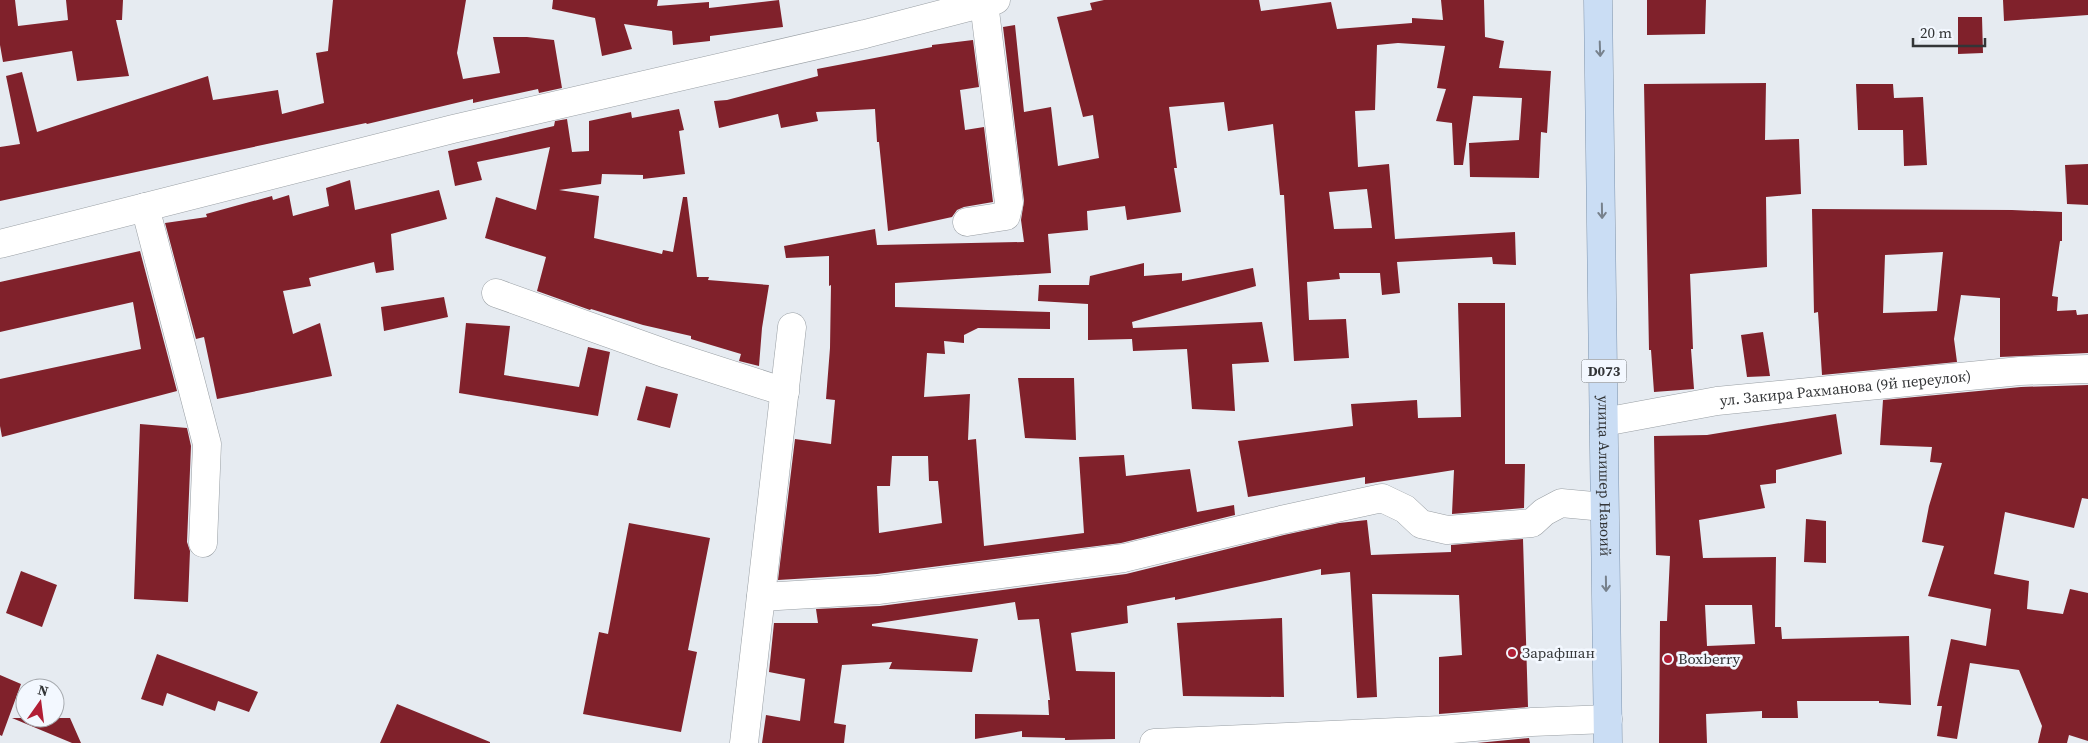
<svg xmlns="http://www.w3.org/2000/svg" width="2088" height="743" font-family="'Source Serif 4',serif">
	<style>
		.building { fill: #80212b; fill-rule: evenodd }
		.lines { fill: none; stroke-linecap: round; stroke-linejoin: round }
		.minor-casing { stroke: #999fa4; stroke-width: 29 }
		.major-casing { stroke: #7e94ad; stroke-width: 29 }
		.minor { stroke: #fff; stroke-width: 28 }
		.major { stroke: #caddf4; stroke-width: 28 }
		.oneway { stroke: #77818c }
		.poi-dot { fill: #b11e35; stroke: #f3f8ff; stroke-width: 2 }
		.labels { text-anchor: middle; stroke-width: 5; stroke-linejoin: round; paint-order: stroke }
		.shield { fill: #f3f8ff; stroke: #6d7073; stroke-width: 1 }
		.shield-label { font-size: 14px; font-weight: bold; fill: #333537 }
		.street-label { font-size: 15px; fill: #333537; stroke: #f3f8ff }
		.poi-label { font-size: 15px; fill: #333537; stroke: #f3f8ff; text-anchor: start }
	</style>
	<rect width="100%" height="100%" fill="#e6ebf1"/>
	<path class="building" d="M 0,0 L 15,0 L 18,26 L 68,20 L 66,0 L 123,0 L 122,20 L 116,20 L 129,76 L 77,81 L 72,51 L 3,62 L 0,45 Z
		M 333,0 L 466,0 L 457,53 L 463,79 L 500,73 L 493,37 L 527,37 L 554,40 L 562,88 L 539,93 L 538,89 L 473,103 L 473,99 L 367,124 L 366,123 L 0,201 L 0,147 L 20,144 L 6,76 L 22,72 L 37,132 L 208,76 L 213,100 L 278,90 L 282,114 L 324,103 L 316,53 L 328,51 Z
		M 553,0 L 658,0 L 657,6 L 709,2 L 709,8 L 779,0 L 783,27 L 710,36 L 710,41 L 673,45 L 672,31 L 624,24 L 632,49 L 602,56 L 595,18 L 552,9 Z
		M 1104,0 L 1259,0 L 1261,11 L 1331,2 L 1337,29 L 1412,23 L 1412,18 L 1443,20 L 1441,0 L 1484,0 L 1485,37 L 1504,41 L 1499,68 L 1551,71 L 1547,133 L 1541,132 L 1539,178 L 1470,177 L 1469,143 L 1519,140 L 1522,98 L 1473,96 L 1463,165 L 1454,165 L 1452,123 L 1436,121 L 1446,89 L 1437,88 L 1445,46 L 1398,43 L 1377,45 L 1375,110 L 1355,111 L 1358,167 L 1389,164 L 1395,239 L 1515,232 L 1516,265 L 1493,264 L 1492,257 L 1397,262 L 1400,293 L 1382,295 L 1380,273 L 1339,273 L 1340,279 L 1307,282 L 1309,320 L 1346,319 L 1349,358 L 1294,361 L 1284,195 L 1280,195 L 1273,124 L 1228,131 L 1224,102 L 1169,107 L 1177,168 L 1174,168 L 1181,212 L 1127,220 L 1125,206 L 1087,211 L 1088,230 L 1048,234 L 1051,273 L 895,283 L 895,307 L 1050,312 L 1050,329 L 978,328 L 964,335 L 964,343 L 944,341 L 945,354 L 927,353 L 924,397 L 970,394 L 968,440 L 976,439 L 984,546 L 1084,533 L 1079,457 L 1124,455 L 1126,476 L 1190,469 L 1197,512 L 1234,505 L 1235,515 L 1121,543 L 877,574 L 778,580 L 795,439 L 831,444 L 835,400 L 826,399 L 830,348 L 831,285 L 829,286 L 829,256 L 786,258 L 784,246 L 875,229 L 877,245 L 1024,242 L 1021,220 L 1024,201 L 1003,27 L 1015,25 L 1024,112 L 1051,107 L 1058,166 L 1099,158 L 1093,115 L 1083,117 L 1057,17 L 1092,10 L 1090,3 ZM 1367,189 L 1372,228 L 1334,229 L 1329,192 ZM 892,456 L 928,456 L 929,481 L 938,481 L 942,523 L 879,533 L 877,486 L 890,486 Z
		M 1647,0 L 1706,0 L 1705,34 L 1647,35 Z
		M 2003,0 L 2088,0 L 2088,15 L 2004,21 Z
		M 1958,17 L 1982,17 L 1983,53 L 1958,54 Z
		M 973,40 L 979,87 L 960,90 L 965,130 L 984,127 L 993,202 L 964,207 L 957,210 L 952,217 L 888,231 L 879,142 L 877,142 L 875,109 L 816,112 L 818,121 L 781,128 L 778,114 L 719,128 L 714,101 L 727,100 L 818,76 L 817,69 L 932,47 L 932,45 Z
		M 1766,83 L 1765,140 L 1799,139 L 1801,194 L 1766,197 L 1767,267 L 1690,274 L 1693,349 L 1691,349 L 1694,389 L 1654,392 L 1651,350 L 1649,350 L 1644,84 Z
		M 1856,84 L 1893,84 L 1894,98 L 1923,97 L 1927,165 L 1904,166 L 1903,130 L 1858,130 Z
		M 679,109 L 684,130 L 679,131 L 685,174 L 643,179 L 643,175 L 602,174 L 601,184 L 559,190 L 599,196 L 594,238 L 662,254 L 663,250 L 673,252 L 683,197 L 687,197 L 697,277 L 709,277 L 708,280 L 769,285 L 762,328 L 759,366 L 739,361 L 741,354 L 691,339 L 691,336 L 643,325 L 591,309 L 590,310 L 537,291 L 546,257 L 485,238 L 496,197 L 536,210 L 550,147 L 477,162 L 482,180 L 455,186 L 448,151 L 554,126 L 555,121 L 567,119 L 572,152 L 589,151 L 589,121 L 631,112 L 632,118 Z
		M 2088,164 L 2088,205 L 2067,204 L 2065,165 Z
		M 350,180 L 355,210 L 439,190 L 447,219 L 391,234 L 394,270 L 376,273 L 374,262 L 309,278 L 311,286 L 283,291 L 293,334 L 320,323 L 332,376 L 217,399 L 204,337 L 196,339 L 165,223 L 207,217 L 206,214 L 272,196 L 273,200 L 289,195 L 293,216 L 329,206 L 326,188 Z
		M 1812,209 L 2012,210 L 2062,212 L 2062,241 L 2060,241 L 2052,296 L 2058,297 L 2057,311 L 2076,310 L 2077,315 L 2088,314 L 2088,353 L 2000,357 L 2000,298 L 1961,295 L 1954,339 L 1957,362 L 1822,375 L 1818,312 L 1814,313 ZM 1943,252 L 1937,311 L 1883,313 L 1885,255 Z
		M 140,251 L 177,391 L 2,437 L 0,426 L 0,379 L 141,349 L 133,302 L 0,332 L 0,282 Z
		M 1144,263 L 1144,276 L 1182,273 L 1182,281 L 1253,268 L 1256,286 L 1132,322 L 1133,328 L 1262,322 L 1269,362 L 1232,364 L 1235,411 L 1192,409 L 1187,349 L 1133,351 L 1132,339 L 1088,340 L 1088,304 L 1038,301 L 1039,285 L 1089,285 L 1090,276 Z
		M 444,297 L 448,317 L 384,331 L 381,307 Z
		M 1458,303 L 1505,303 L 1505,464 L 1525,464 L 1524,508 L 1452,514 L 1454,470 L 1365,484 L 1365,477 L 1248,497 L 1238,441 L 1353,426 L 1351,404 L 1417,400 L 1418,418 L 1461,417 Z
		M 466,323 L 510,326 L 504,375 L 579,387 L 588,347 L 610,352 L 598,416 L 459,393 Z
		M 1763,332 L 1770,376 L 1747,377 L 1741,335 Z
		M 1018,378 L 1074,378 L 1076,440 L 1025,438 Z
		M 2088,385 L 2088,499 L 2082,498 L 2074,528 L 2005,512 L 1994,574 L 2029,581 L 2027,609 L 2063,614 L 2070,589 L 2088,593 L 2088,741 L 2069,735 L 2067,743 L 2038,743 L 2042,726 L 2019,670 L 1970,663 L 1957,739 L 1937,736 L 1942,706 L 1937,706 L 1951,639 L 1986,646 L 1991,609 L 1928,596 L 1944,546 L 1922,542 L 1929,506 L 1942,463 L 1930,462 L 1932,447 L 1880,445 L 1883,400 L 2021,387 Z
		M 646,386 L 678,394 L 670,428 L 637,420 Z
		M 1836,414 L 1842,454 L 1776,470 L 1776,483 L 1760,485 L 1765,508 L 1699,520 L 1703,558 L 1776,557 L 1775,627 L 1781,627 L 1782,639 L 1909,636 L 1911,705 L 1879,703 L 1879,701 L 1797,701 L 1798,718 L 1762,718 L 1762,711 L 1706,714 L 1707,743 L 1659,743 L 1660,621 L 1667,621 L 1670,556 L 1656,555 L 1654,436 L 1707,435 ZM 1705,605 L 1752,605 L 1755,644 L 1707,646 Z
		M 140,424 L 187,428 L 191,446 L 187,542 L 190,551 L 188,602 L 134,599 Z
		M 1806,519 L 1826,521 L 1826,563 L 1804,562 Z
		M 1367,520 L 1371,555 L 1451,552 L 1451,545 L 1523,539 L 1528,707 L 1439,714 L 1439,657 L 1462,655 L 1459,595 L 1372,594 L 1377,697 L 1357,698 L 1350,572 L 1321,575 L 1321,569 L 1175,600 L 1175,597 L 1127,606 L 1128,623 L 1071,633 L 1076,671 L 1115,672 L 1115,739 L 1065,740 L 1065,738 L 1022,737 L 1022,731 L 975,739 L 975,714 L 1049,715 L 1048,700 L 1050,700 L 1039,619 L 1018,620 L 1015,602 L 872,624 L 872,626 L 978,639 L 972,672 L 889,669 L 892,662 L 842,665 L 834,723 L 846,725 L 844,743 L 762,743 L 766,715 L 800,721 L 805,679 L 769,672 L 774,623 L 818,623 L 816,609 L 880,606 L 1126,574 L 1284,535 L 1339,523 Z
		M 629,523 L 710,538 L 688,650 L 697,652 L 681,732 L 583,714 L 599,632 L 608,634 Z
		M 21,571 L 57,585 L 42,627 L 6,613 Z
		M 1282,618 L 1284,697 L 1183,696 L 1177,623 Z
		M 157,654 L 258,692 L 249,712 L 218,701 L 215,711 L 167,693 L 163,706 L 141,699 Z
		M 0,675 L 21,684 L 2,736 L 0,735 Z
		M 397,704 L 490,742 L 490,743 L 380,743 Z
		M 12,718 L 70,718 L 81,743 L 72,743 Z
		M 1529,738 L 1530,743 L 1477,743 Z"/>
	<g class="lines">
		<defs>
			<g id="minor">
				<path d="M 145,207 L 207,444 L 203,543"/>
				<path d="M 967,222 L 1006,216 L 1009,203 L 984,3"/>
				<path d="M 0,244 L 453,129 L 865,34 L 996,0"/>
				<path d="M 496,293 L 667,354 L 785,392"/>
				<path id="s1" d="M 1604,422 L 1717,401 L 2020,371 L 2088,369"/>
				<path d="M 761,597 L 878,590 L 1124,558 L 1281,520 L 1382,498 L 1405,509 L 1421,524 L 1447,530 L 1532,523 L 1544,512 L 1561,503 L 1604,507"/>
				<path d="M 744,743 L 792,327"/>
				<path d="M 1154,743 L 1441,730 L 1532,722 L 1608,719"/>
			</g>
			<g id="major">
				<path id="s2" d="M 1598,0 L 1608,743"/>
			</g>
		</defs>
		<use href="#minor" class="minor-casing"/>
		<use href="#major" class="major-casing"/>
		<use href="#minor" class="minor"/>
		<use href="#major" class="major"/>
	</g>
	<defs><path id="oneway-shaft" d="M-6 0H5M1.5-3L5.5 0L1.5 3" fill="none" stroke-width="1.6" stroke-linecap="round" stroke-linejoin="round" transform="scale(1.25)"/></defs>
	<g class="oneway">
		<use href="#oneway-shaft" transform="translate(1600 49) rotate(88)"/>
		<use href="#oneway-shaft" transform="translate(1602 211) rotate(89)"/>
		<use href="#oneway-shaft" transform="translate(1606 584) rotate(89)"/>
	</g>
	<g class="poi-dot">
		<circle cx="1512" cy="653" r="5"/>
		<circle cx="1668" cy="659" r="5"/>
	</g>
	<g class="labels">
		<rect class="shield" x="1581.5" y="359.5" width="45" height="23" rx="4"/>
		<g class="shield-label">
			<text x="1604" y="376">D073</text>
		</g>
		<g class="street-label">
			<text dy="5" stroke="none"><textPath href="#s1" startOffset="244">ул. Закира Рахманова (9й переулок)</textPath></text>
			<text dy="5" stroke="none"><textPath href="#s2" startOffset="476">улица Алишер Навоий</textPath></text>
		</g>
		<g class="poi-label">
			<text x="1522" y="658">Зарафшан</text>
			<text x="1678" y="664">Boxberry</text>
		</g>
	</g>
	<g transform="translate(40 703) rotate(14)"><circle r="24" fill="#f3f8ff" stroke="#a6aaaf"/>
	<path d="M0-4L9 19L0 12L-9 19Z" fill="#b11e35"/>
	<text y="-8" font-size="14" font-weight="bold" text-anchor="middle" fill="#333537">N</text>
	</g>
	<path d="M1913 38v8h72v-8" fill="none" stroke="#333537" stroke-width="2.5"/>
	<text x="1920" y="38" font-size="15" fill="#333537" stroke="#f3f8ff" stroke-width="4" paint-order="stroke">20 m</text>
</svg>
